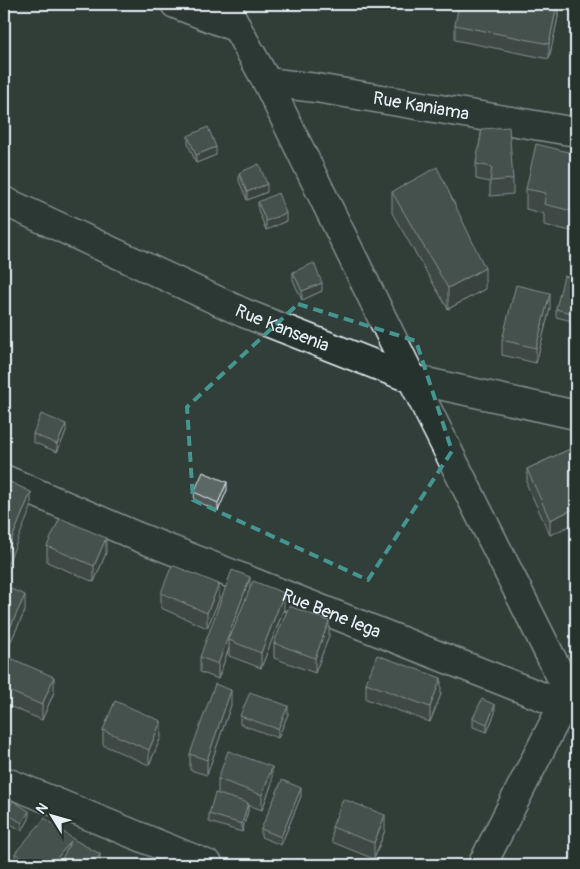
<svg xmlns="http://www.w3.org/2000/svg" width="580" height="869" font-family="Pangolin,sans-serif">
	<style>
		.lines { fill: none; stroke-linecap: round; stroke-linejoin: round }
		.minor-casing { stroke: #e8f1f8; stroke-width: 31 }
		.minor { stroke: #26332d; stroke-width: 28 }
		.wall { fill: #4f5957; stroke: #e8f1f8 }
		.shaded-wall { fill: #404947; stroke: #e8f1f8 }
		.building { fill: #5c6865; stroke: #e8f1f8 }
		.marked { fill: none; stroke: #459590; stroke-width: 4; stroke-dasharray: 10 6; stroke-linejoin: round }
		.labels { text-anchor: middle; stroke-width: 4; stroke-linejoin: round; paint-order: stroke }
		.street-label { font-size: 18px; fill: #e8f1f8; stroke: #26332d }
	</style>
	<rect width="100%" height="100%" fill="#323e39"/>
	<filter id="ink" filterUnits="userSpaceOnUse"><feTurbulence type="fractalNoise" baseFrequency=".02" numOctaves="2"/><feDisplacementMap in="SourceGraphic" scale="10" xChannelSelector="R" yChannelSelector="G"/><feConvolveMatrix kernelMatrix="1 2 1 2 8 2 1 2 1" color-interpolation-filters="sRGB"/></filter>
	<g filter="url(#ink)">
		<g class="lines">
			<defs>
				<g id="minor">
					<path d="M 175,4 L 237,28"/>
					<path d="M 226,4 L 237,28 L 267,82 L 412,379 L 576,707"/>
					<path id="s1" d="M 267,82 L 316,88 L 576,132"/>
					<path id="s2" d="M 4,201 L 244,313 L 412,379 L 576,415"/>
					<path id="s3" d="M 4,479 L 136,536 L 576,710"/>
					<path d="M 4,781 L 209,865"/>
					<path d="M 482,865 L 563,705"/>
				</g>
			</defs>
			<use href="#minor" class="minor-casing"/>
			<use href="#minor" class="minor"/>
		</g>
		<path class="wall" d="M 558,4 L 558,17 L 549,59 L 455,40 L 455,25 Z
			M 482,129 L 513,179 L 513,194 L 490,196 L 490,182 L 476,179 L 476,164 Z
			M 188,136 L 216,155 L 196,163 L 188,144 Z
			M 576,154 L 576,232 L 544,225 L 544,214 L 526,209 L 526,189 Z
			M 239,173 L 267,192 L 247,200 L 239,181 Z
			M 392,192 L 485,289 L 448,309 L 392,213 Z
			M 258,202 L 286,221 L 266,230 L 258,210 Z
			M 293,272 L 322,291 L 302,300 L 293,280 Z
			M 576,279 L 576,322 L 556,317 L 556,309 Z
			M 550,308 L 536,363 L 502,355 L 502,340 Z
			M 66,432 L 57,452 L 33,442 L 33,434 Z
			M 570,449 L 550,535 L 527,485 L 527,469 Z
			M 227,490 L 218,511 L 194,500 L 194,492 Z
			M 47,546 L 106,553 L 94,582 L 47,562 Z
			M 4,586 L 25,611 L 9,645 L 4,643 Z
			M 250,588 L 284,609 L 261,668 L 229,656 L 229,648 L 218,679 L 200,672 L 200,657 Z
			M 161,593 L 219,600 L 207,628 L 161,608 Z
			M 329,636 L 315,673 L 274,658 L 274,643 Z
			M 4,666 L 54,692 L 42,720 L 4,704 Z
			M 366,683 L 441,694 L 430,722 L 366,699 Z
			M 231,705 L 207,775 L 190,770 L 190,754 Z
			M 495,713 L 487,732 L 473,727 L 473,718 Z
			M 288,714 L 278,738 L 240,724 L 240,716 Z
			M 103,730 L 161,737 L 149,765 L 103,745 Z
			M 218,779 L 272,783 L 262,810 L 248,805 L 248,811 L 242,832 L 209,822 L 209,814 L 218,794 Z
			M 301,796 L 281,845 L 261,837 L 261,829 Z
			M 6,813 L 29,819 L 22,831 L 6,821 Z
			M 332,827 L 385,830 L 374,859 L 332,842 Z
			M 15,853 L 100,865 L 15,865 Z"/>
		<path class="shaded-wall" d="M 296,4 L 306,4 L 296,9 Z
			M 557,4 L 558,17 L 549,59 L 549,44 Z
			M 216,147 L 216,155 L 196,163 L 196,155 Z
			M 267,184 L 267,192 L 247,200 L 247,192 Z
			M 286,213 L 286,221 L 266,230 L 266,221 Z
			M 485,268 L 485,289 L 448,309 L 448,288 Z
			M 322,283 L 322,291 L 302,300 L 302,291 Z
			M 550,293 L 550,308 L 536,363 L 536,348 Z
			M 66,424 L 66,432 L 57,452 L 57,444 Z
			M 227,482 L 227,490 L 218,511 L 218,503 Z
			M 31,492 L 31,508 L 4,573 L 4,558 Z
			M 576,508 L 576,523 L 550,535 L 550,520 Z
			M 106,538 L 106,553 L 94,582 L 94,566 Z
			M 250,577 L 250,592 L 229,640 L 229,648 L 218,679 L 218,664 Z
			M 219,584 L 219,600 L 207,628 L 207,613 Z
			M 284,593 L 284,609 L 261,668 L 261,653 Z
			M 25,595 L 25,611 L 9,645 L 9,630 Z
			M 329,621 L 329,636 L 315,673 L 315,658 Z
			M 54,677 L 54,692 L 42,720 L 42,705 Z
			M 441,678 L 441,694 L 430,722 L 430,707 Z
			M 231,690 L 231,705 L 207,775 L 207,760 Z
			M 495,705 L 495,713 L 487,732 L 487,724 Z
			M 288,706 L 288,714 L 278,738 L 278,729 Z
			M 161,721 L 161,737 L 149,765 L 149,750 Z
			M 272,767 L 272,783 L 262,810 L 262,795 Z
			M 301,788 L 301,796 L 281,845 L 281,837 Z
			M 248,803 L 248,811 L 242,832 L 242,824 Z
			M 29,811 L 29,819 L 22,831 L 22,823 Z
			M 385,815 L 385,830 L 374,859 L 374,843 Z
			M 71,841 L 64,865 L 51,865 Z
			M 100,854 L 100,865 L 94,865 Z"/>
		<path class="building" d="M 459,4 L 557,4 L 549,44 L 455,25 Z
			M 208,127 L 216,147 L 196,155 L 188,136 Z
			M 509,127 L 513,179 L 490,181 L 492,167 L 476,164 L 482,129 Z
			M 536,144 L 576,154 L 576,212 L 544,204 L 546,193 L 526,189 Z
			M 259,164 L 267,184 L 247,192 L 239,173 Z
			M 437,167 L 485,268 L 448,288 L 392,192 Z
			M 278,193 L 286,213 L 266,221 L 258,202 Z
			M 314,263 L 322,283 L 302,291 L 293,272 Z
			M 564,276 L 576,279 L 576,314 L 556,309 Z
			M 516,285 L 550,293 L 536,348 L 502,340 Z
			M 41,414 L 66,424 L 57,444 L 33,434 Z
			M 570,449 L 576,463 L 576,508 L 550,520 L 527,469 Z
			M 203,472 L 227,482 L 218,503 L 194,492 Z
			M 4,479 L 31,492 L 4,558 Z
			M 60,518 L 106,538 L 94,566 L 47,546 Z
			M 172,565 L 219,584 L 207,613 L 161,593 Z
			M 232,570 L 250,577 L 218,664 L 200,657 Z
			M 253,581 L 284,593 L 261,653 L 229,640 Z
			M 4,586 L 25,595 L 9,630 L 4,628 Z
			M 289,606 L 329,621 L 315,658 L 274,643 Z
			M 377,655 L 441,678 L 430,707 L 366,683 Z
			M 8,657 L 54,677 L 42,705 L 4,689 L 4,666 Z
			M 215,684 L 231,690 L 207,760 L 190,754 Z
			M 250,692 L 288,706 L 278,729 L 240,716 Z
			M 482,699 L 495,705 L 487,724 L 473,718 Z
			M 115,701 L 161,721 L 149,750 L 103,730 Z
			M 228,751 L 272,767 L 262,795 L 218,779 Z
			M 282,780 L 301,788 L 281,837 L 261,829 Z
			M 215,793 L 248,803 L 242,824 L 209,814 Z
			M 343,799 L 385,815 L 374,843 L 332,827 Z
			M 13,801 L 29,811 L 22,823 L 6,813 Z
			M 45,818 L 73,839 L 100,854 L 94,865 L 59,865 L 71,841 L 51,865 L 30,865 L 15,853 Z"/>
	</g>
	<path d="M0 0H580V869H0ZM 298,304 L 416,341 L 452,451 L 368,580 L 193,500 L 187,407 Z" fill="#323e39" fill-opacity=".55" fill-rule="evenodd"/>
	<path class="marked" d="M 298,304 L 416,341 L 452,451 L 368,580 L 193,500 L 187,407 Z"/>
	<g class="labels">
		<g class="street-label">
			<text dy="6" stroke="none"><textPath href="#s1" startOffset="156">Rue Kaniama</textPath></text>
			<text dy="6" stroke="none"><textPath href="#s2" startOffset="306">Rue Kansenia</textPath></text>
			<text dy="6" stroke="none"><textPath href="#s3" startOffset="354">Rue Bene lega</textPath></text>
		</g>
	</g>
	<rect width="580" height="869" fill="none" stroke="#26332d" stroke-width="20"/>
	<rect x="10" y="10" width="560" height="849" fill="none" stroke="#e8f1f8" stroke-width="2" filter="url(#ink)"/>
	<g transform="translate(52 816) rotate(307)" stroke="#26332d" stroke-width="4" paint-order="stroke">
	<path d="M0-4L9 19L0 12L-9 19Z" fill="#e8f1f8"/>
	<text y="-8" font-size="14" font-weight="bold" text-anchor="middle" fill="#e8f1f8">N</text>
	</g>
</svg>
